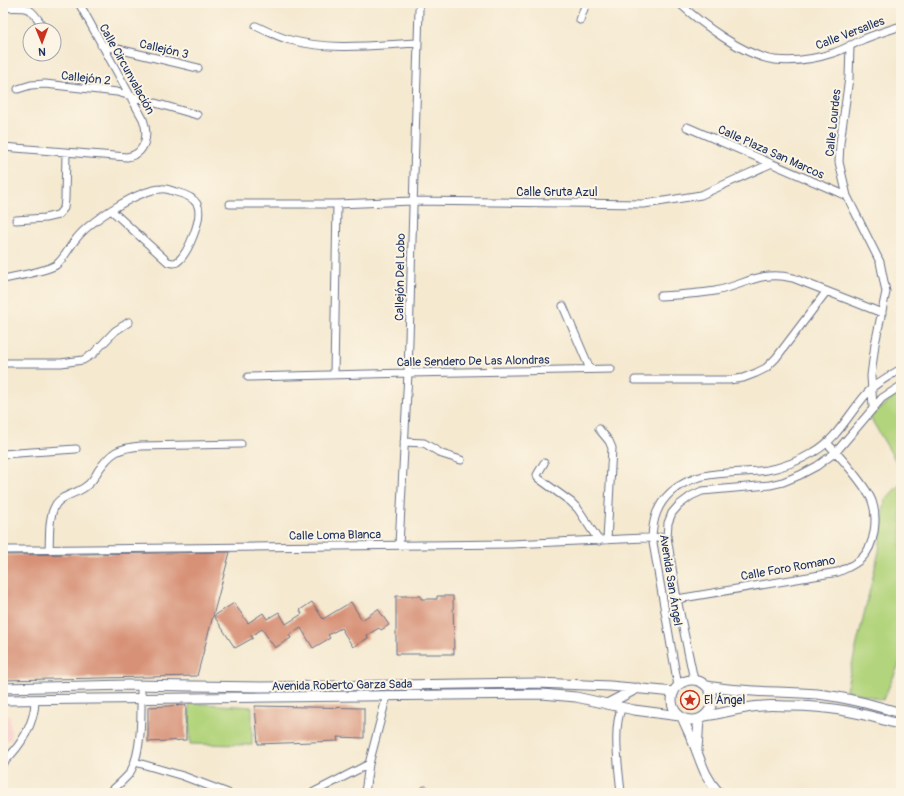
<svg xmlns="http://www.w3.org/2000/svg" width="904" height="796" font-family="Pangolin,sans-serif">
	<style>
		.built { fill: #f7d0cd }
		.green { fill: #b2d47c; stroke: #66826d }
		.building { fill: #d79177 }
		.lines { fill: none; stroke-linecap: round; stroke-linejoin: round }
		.minor-casing { stroke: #677086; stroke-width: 9 }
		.tertiary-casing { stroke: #677086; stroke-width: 11 }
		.minor { stroke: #fff; stroke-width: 7 }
		.tertiary { stroke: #fff; stroke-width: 9 }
		.labels { text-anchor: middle; stroke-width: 4; stroke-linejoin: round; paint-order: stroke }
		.street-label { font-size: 12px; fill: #1b2f5e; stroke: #fcf5e5 }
		.poi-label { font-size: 12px; fill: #1b2f5e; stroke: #fcf5e5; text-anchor: start }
	</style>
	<rect width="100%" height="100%" fill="#fcf5e5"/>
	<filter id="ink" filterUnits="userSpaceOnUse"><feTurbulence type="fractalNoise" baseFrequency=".025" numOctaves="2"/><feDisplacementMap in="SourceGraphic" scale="8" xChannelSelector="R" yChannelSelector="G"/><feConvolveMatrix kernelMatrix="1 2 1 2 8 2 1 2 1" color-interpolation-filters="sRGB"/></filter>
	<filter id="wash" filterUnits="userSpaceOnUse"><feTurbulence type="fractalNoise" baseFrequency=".012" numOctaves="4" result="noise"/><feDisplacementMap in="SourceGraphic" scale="16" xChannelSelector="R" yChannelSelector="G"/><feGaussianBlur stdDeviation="0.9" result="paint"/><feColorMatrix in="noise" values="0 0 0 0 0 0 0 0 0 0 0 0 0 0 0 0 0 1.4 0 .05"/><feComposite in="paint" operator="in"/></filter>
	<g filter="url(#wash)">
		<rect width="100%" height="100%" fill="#f5e9d0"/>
		<path class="built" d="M 3,715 L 10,715 L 11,740 L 3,740 Z"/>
		<path class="green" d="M 897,394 L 901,401 L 901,470 L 870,417 Z
			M 901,483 L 901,660 L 883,700 L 846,690 L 879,551 L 885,500 Z
			M 189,703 L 252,707 L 252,745 L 190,744 Z"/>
		<g id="blocks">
			<path class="building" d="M 230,552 L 197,676 L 3,680 L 3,555 Z
				M 396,596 L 421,596 L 421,599 L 437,599 L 437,596 L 453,596 L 454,654 L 396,654 Z
				M 312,602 L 323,619 L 351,602 L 362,620 L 378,609 L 389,625 L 381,630 L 379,628 L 367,635 L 368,638 L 353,647 L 341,628 L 328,635 L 330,638 L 313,648 L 301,628 L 289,635 L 291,638 L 275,648 L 262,629 L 251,636 L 253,638 L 235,648 L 214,616 L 234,603 L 248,623 L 263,613 L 267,619 L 279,612 L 286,624 L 302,614 L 300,610 Z
				M 186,705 L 186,740 L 148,742 L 148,707 Z
				M 255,706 L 364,708 L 364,738 L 337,737 L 338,741 L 258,744 Z"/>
		</g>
	</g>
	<g filter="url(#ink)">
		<use href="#blocks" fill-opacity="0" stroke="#677086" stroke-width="1"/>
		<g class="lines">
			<defs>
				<path id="minor" d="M 679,3 C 702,24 744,56 775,60 C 795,62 815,59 833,53 C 843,50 853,44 864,39 C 876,34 889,30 901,26
					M 3,8 C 27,7 30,5 43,27
					M 580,20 L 586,3
					M 256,26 C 267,31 278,37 290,40 C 332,51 375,45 418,43
					M 101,45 L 198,68
					M 850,45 L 849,78 L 840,143 L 839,162 L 847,196 L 880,262 L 886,292 L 875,344 L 871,376 L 873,407
					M 18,89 L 31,85 L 45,84 L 117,92 L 197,115
					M 687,127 L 847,196
					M 3,147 L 127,157 C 146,154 149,135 143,119 L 79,3
					M 230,204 L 337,204
					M 16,220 L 45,218 L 58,215 L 64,208 L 65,199 L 66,153
					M 3,279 C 17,276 44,272 56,265 C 65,258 69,247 76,239 C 90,221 139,189 162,189 C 166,188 172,191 176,192 C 184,194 193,197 197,204 C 204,216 188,254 177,262 C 174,264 172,263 168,262 L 111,210
					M 660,296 C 679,295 697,294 715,291 C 746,285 759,270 793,278 L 882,313
					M 563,306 L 590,369
					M 3,363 L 61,363 L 83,360 L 93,354 L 115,331 L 129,322
					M 334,375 L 337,204 L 413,201 L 643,204 L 658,202 L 701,195 L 770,164
					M 248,377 L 408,373 L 611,369
					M 635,380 L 729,380 L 743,378 L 756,373 L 766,368 L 776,358 L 826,292
					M 599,429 L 609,441 L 612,448 L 607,540
					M 404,442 L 424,443 L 442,454 L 461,460
					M 3,454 L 76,449
					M 544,463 L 537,475 L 538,478 L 571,502 L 578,509 L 599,541
					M 399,545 L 408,373 L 419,9
					M 49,549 C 50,535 48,517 56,504 C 62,495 76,494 85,487 C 91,483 95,477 98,471 C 111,452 118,448 141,446 L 241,444
					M 3,550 L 511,544 L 667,537
					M 677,599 L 838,572 C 847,568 855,565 862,558 C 875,545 878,518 872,501 C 866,486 839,455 827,443
					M 694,680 L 677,599 L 667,537 L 668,523 L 672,513 L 679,505 L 691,496 L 702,491 L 770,485 L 783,482 L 800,475 L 817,466 L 836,452 L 882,398 L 901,386
					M 678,686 L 652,537 C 653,519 657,505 671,492 C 698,468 734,475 767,470 C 784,467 799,461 814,452 C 839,438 851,409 871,389 C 879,381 891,375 901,369
					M 135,762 L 183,776 L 228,793
					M 3,763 C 20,747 35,724 35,700
					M 425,790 L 425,793
					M 109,793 C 116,787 123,781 129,774 C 143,753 141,710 141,686
					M 312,793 L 369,764
					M 365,793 L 369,764 L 387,695
					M 621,793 C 619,770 612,728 622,707"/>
				<path id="tertiary" d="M672 700a20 20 0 1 1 40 0a20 20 0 1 1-40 0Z
					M 707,686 C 743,693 780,691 817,694 C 846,697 873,705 901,713
					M 3,688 L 128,685 L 261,687 L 537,683 L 610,686 L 674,692
					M 3,700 L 542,694 L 576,697 L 634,710 L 680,716
					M 607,704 L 638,688
					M 705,716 C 724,713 743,707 762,706 C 771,705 781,706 790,706 C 830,706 863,713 901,725
					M 682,717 C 687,729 693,740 697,752 C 703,768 707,780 719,793
					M 697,750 L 699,719"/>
			</defs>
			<use href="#minor" class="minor-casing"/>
			<use href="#tertiary" class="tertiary-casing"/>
			<use href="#minor" class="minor"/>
			<use href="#tertiary" class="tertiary"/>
		</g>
	</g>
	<defs>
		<symbol id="sight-ring" viewBox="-11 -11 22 22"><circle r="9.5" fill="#fcf5e5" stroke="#c8321e" stroke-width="1.5"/><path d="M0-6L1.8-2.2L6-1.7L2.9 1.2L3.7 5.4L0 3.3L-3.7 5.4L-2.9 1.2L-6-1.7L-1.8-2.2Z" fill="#c8321e"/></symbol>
	</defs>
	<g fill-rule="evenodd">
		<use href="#sight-ring" x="679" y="689" width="22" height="22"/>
	</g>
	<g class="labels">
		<g class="street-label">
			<text transform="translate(850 33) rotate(-21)" y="4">Calle Versalles</text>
			<text transform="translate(164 49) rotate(13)" y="4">Callejón 3</text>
			<text transform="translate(127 69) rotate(61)" y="4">Calle Circunvalación</text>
			<text transform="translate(86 78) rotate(6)" y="4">Callejón 2</text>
			<text transform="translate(833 123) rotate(-84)" y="4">Calle Lourdes</text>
			<text transform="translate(771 152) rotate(24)" y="4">Calle Plaza San Marcos</text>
			<text x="557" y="196">Calle Gruta Azul</text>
			<text transform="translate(400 277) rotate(-89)" y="4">Callejón Del Lobo</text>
			<text transform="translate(473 361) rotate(-1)" y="4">Calle Sendero De Las Alondras</text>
			<text transform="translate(335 535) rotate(-1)" y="4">Calle Loma Blanca</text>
			<text transform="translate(788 568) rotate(-10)" y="4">Calle Foro Romano</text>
			<text transform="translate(671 580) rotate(81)" y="4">Avenida San Ángel</text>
			<text transform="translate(342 685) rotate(-1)" y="4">Avenida Roberto Garza Sada</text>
		</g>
		<g class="poi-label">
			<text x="704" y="704">El Ángel</text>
		</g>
	</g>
	<rect width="904" height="796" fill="none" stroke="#fcf5e5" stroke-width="16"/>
	<g transform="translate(42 42) rotate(179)"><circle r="19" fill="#fcf5e5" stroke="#a2a6af"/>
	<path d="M0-3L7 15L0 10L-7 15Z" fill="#c8321e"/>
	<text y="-6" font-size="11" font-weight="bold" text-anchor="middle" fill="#1b2f5e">N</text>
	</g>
</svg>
